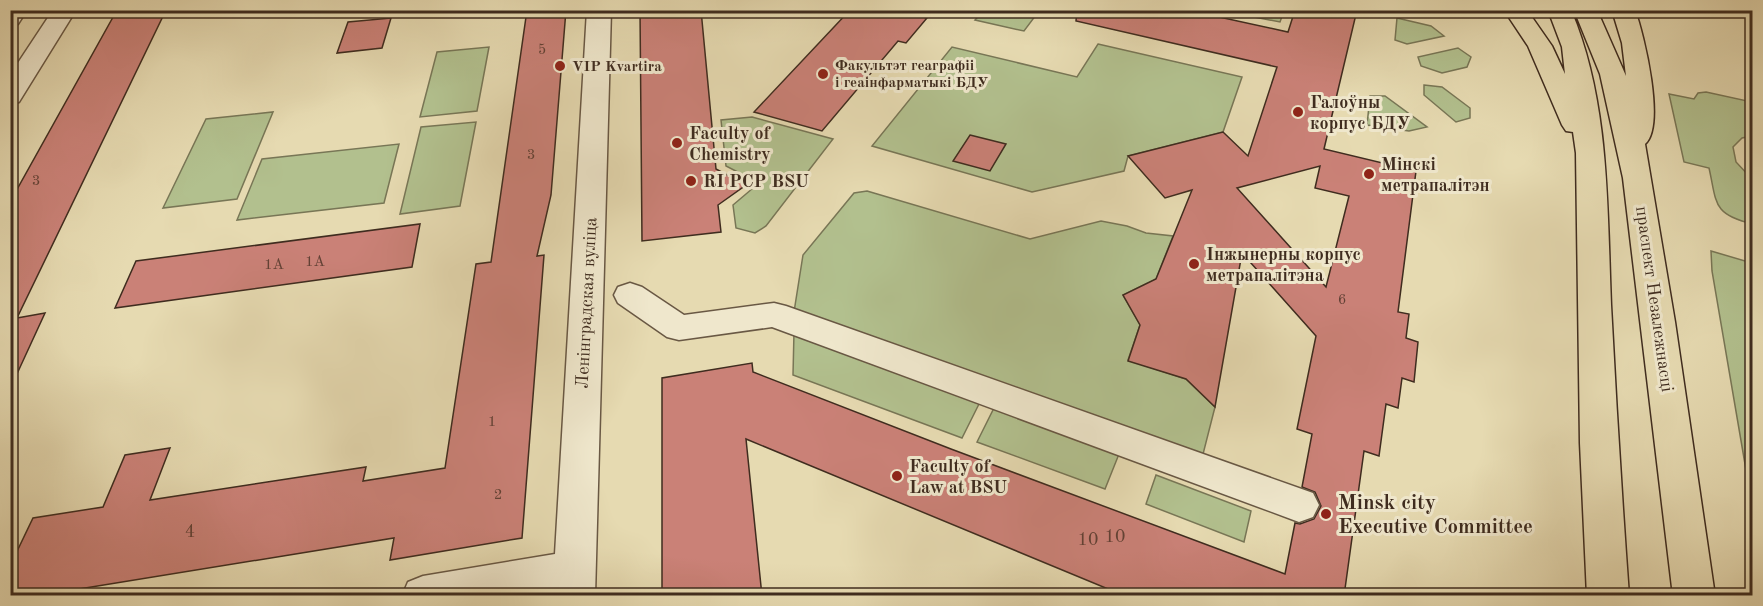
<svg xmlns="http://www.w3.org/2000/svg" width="1763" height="606" font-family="'Old Standard TT',serif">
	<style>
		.green { fill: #b2c08e; stroke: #787656; stroke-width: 1.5 }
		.building { fill: #ca8177; stroke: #3f2c1f; stroke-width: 1.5; fill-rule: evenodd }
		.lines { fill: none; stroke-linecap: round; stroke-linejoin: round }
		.minor-casing { stroke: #695844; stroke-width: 3 }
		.major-casing { stroke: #3f2c1f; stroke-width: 3 }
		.minor { fill: #efe7cc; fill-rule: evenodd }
		.major { fill: #e6dab1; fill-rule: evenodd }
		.poi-dot { fill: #8f2418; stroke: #efe7cc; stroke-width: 2 }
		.labels { text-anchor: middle; stroke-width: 6; stroke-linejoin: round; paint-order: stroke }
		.far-number-label { font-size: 14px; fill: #624135 }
		.far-poi-label { font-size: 15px; font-weight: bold; fill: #3f2c1f; stroke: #efe7cc; text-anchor: start }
		.number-label { font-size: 15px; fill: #624135 }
		.poi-label { font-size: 18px; font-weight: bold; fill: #3f2c1f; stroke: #efe7cc; text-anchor: start }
		.street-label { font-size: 18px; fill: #3f2c1f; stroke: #efe7cc }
		.near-number-label { font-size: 18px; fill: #624135 }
		.near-poi-label { font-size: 21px; font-weight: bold; fill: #3f2c1f; stroke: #efe7cc; text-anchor: start }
	</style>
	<rect width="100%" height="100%" fill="#e6dab1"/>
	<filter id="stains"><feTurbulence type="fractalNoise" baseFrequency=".00333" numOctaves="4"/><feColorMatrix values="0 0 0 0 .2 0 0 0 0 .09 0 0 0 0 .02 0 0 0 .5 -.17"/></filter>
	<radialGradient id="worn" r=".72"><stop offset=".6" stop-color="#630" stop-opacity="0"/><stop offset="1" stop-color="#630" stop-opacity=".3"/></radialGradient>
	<path class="green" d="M 983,11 L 983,10 L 1039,11 L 1024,31 L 975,20 Z
		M 1223,11 L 1284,11 L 1280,22 Z
		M 1397,18 L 1431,26 L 1444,36 L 1407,44 L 1395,40 Z
		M 1098,44 L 1242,77 L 1223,132 L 1128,156 L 1124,171 L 1032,192 L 872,146 L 952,47 L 1077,77 Z
		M 489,47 L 477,111 L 420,117 L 437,52 Z
		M 1458,48 L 1471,57 L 1467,67 L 1442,73 L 1421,66 L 1418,57 Z
		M 1424,85 L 1442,87 L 1470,108 L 1470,118 L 1456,122 L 1424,95 Z
		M 1706,92 L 1752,102 L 1752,136 L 1742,138 L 1733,147 L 1736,162 L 1752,179 L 1752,224 C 1712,214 1717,203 1709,168 L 1684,162 L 1669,94 L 1694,99 L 1698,93 Z
		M 1370,96 L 1385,96 L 1427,127 L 1409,131 L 1367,125 Z
		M 273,112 L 237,199 L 163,208 L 206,119 Z
		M 752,117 L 833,139 L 766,226 L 755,233 L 736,228 L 733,205 L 759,183 L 726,166 L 721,120 Z
		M 476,122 L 460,206 L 400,214 L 421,127 Z
		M 399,144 L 384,203 L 237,220 L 262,159 Z
		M 867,191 L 1030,239 L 1101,221 L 1127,226 L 1146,233 L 1173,236 L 1156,279 L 1123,295 L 1140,325 L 1128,360 L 1186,379 L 1215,407 L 1201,462 L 794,312 L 803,255 L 854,193 Z
		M 1711,251 L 1752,263 L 1752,505 L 1712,271 Z
		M 794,332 L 980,402 L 962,438 L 793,375 Z
		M 994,408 L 1119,454 L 1105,489 L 977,442 Z
		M 1156,475 L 1251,511 L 1244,542 L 1146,504 Z"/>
	<path class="building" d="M 117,10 L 166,10 L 17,318 L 45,313 L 10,389 L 10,202 Z
		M 527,10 L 566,10 L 551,195 L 537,256 L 544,255 L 522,538 L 390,560 L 394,538 L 36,596 L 10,596 L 10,566 L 33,518 L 103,507 L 125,455 L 170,448 L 150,500 L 366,467 L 363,481 L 445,468 L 476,264 L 491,262 Z
		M 640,10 L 701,10 L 716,169 L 746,185 L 718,205 L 721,232 L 642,241 Z
		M 850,10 L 894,10 L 927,18 L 906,43 L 898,41 L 822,131 L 754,112 Z
		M 1077,10 L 1187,10 L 1288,32 L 1295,10 L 1357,10 L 1324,149 L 1416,171 L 1398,312 L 1409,314 L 1406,338 L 1418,342 L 1414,382 L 1402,378 L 1398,408 L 1386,404 L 1379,456 L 1364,451 L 1344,596 L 1125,596 L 746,439 L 762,596 L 662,596 L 662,378 L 752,363 L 753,372 L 951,449 L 1285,574 L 1295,523 L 1300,524 L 1314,519 L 1321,506 L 1315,492 L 1302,487 L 1312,434 L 1297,429 L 1316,336 L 1242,253 L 1215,407 L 1186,379 L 1128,361 L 1140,325 L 1123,295 L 1156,279 L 1192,190 L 1165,198 L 1128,156 L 1223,132 L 1248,156 L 1277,67 L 1076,21 ZM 1320,166 L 1315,188 L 1349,196 L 1326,287 L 1237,188 Z
		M 391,18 L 382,48 L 337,53 L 348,22 Z
		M 970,135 L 1006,144 L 990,171 L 953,161 Z
		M 420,224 L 412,267 L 115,308 L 136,261 Z"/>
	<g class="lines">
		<defs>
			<path id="minor" d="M 10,10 L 27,10 L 18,24 L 10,26 Z
				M 53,10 L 76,10 L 19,102 L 10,104 L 10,75 Z
				M 587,10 L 611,10 L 595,596 L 553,596 L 553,593 L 539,596 L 402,596 L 408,582 L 423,576 L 555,554 Z
				M 630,283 L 642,287 L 684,315 L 774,303 L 786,306 L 1313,493 L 1319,505 L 1313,517 L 1299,522 L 772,327 L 679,340 L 667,337 L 618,303 L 614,295 L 618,287 Z"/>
			<path id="major" d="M 1504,10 L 1527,10 L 1552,46 L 1565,74 L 1562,47 L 1548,10 L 1571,10 C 1610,102 1607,207 1611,305 C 1616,402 1622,499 1629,596 L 1587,596 L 1580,443 L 1576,153 L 1573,132 L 1566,131 L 1562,125 L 1528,46 Z
				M 1574,10 L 1597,10 L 1626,76 L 1622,43 L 1612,10 L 1635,10 C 1644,35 1666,126 1645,144 L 1675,322 L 1715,596 L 1673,596 L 1623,178 L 1600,74 Z"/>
		</defs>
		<use href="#minor" class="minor-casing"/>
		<use href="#major" class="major-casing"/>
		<use href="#minor" class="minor"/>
		<use href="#major" class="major"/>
	</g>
	<g class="poi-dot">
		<circle cx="560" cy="66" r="6"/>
		<circle cx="823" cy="74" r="6"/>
		<circle cx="1298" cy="112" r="6"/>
		<circle cx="677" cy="143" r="6"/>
		<circle cx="1369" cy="174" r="6"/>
		<circle cx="691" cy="181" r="6"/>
		<circle cx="1194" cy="264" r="6"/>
		<circle cx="897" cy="476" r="6"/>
		<circle cx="1326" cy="514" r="6"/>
	</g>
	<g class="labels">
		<g class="far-number-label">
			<text x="542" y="54">5</text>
		</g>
		<g class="far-poi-label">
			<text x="835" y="70">Факультэт геаграфіі<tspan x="835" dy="17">і геаінфарматыкі БДУ</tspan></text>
			<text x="572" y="71">VIP Kvartira</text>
		</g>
		<g class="number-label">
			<text x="531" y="159">3</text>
			<text x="36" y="185">3</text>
			<text x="315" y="266">1А</text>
			<text x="274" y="269">1А</text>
			<text x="1342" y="304">6</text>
			<text x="492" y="426">1</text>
			<text x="498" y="499">2</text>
		</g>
		<g class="poi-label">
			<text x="1310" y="108">Галоўны<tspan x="1310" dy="21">корпус БДУ</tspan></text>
			<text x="689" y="139">Faculty of<tspan x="689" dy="21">Chemistry</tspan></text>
			<text x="1381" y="170">Мінскі<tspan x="1381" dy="21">метрапалітэн</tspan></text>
			<text x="703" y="187">RI PCP BSU</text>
			<text x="1206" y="260">Інжынерны корпус<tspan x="1206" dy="21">метрапалітэна</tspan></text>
			<text x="909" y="472">Faculty of<tspan x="909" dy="21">Law at BSU</tspan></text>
		</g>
		<g class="street-label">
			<text transform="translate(1655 299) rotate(82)" y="6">праспект Незалежнасці</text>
			<text transform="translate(586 303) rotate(-87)" y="6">Ленінградская вуліца</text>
		</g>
		<g class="near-number-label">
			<text x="190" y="537">4</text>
			<text x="1115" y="542">10</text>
			<text x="1088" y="545">10</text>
		</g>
		<g class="near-poi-label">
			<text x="1338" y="509">Minsk city<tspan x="1338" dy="24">Executive Committee</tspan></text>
		</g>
	</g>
	<rect width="1763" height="606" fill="none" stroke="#e6dab1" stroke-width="36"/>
	<rect x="12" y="12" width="1739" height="582" fill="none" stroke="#3f2c1f" stroke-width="3"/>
	<rect x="18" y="18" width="1727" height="570" fill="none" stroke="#3f2c1f" stroke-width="1.5"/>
	<rect width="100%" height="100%" filter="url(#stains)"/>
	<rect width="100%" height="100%" fill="url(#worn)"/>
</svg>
